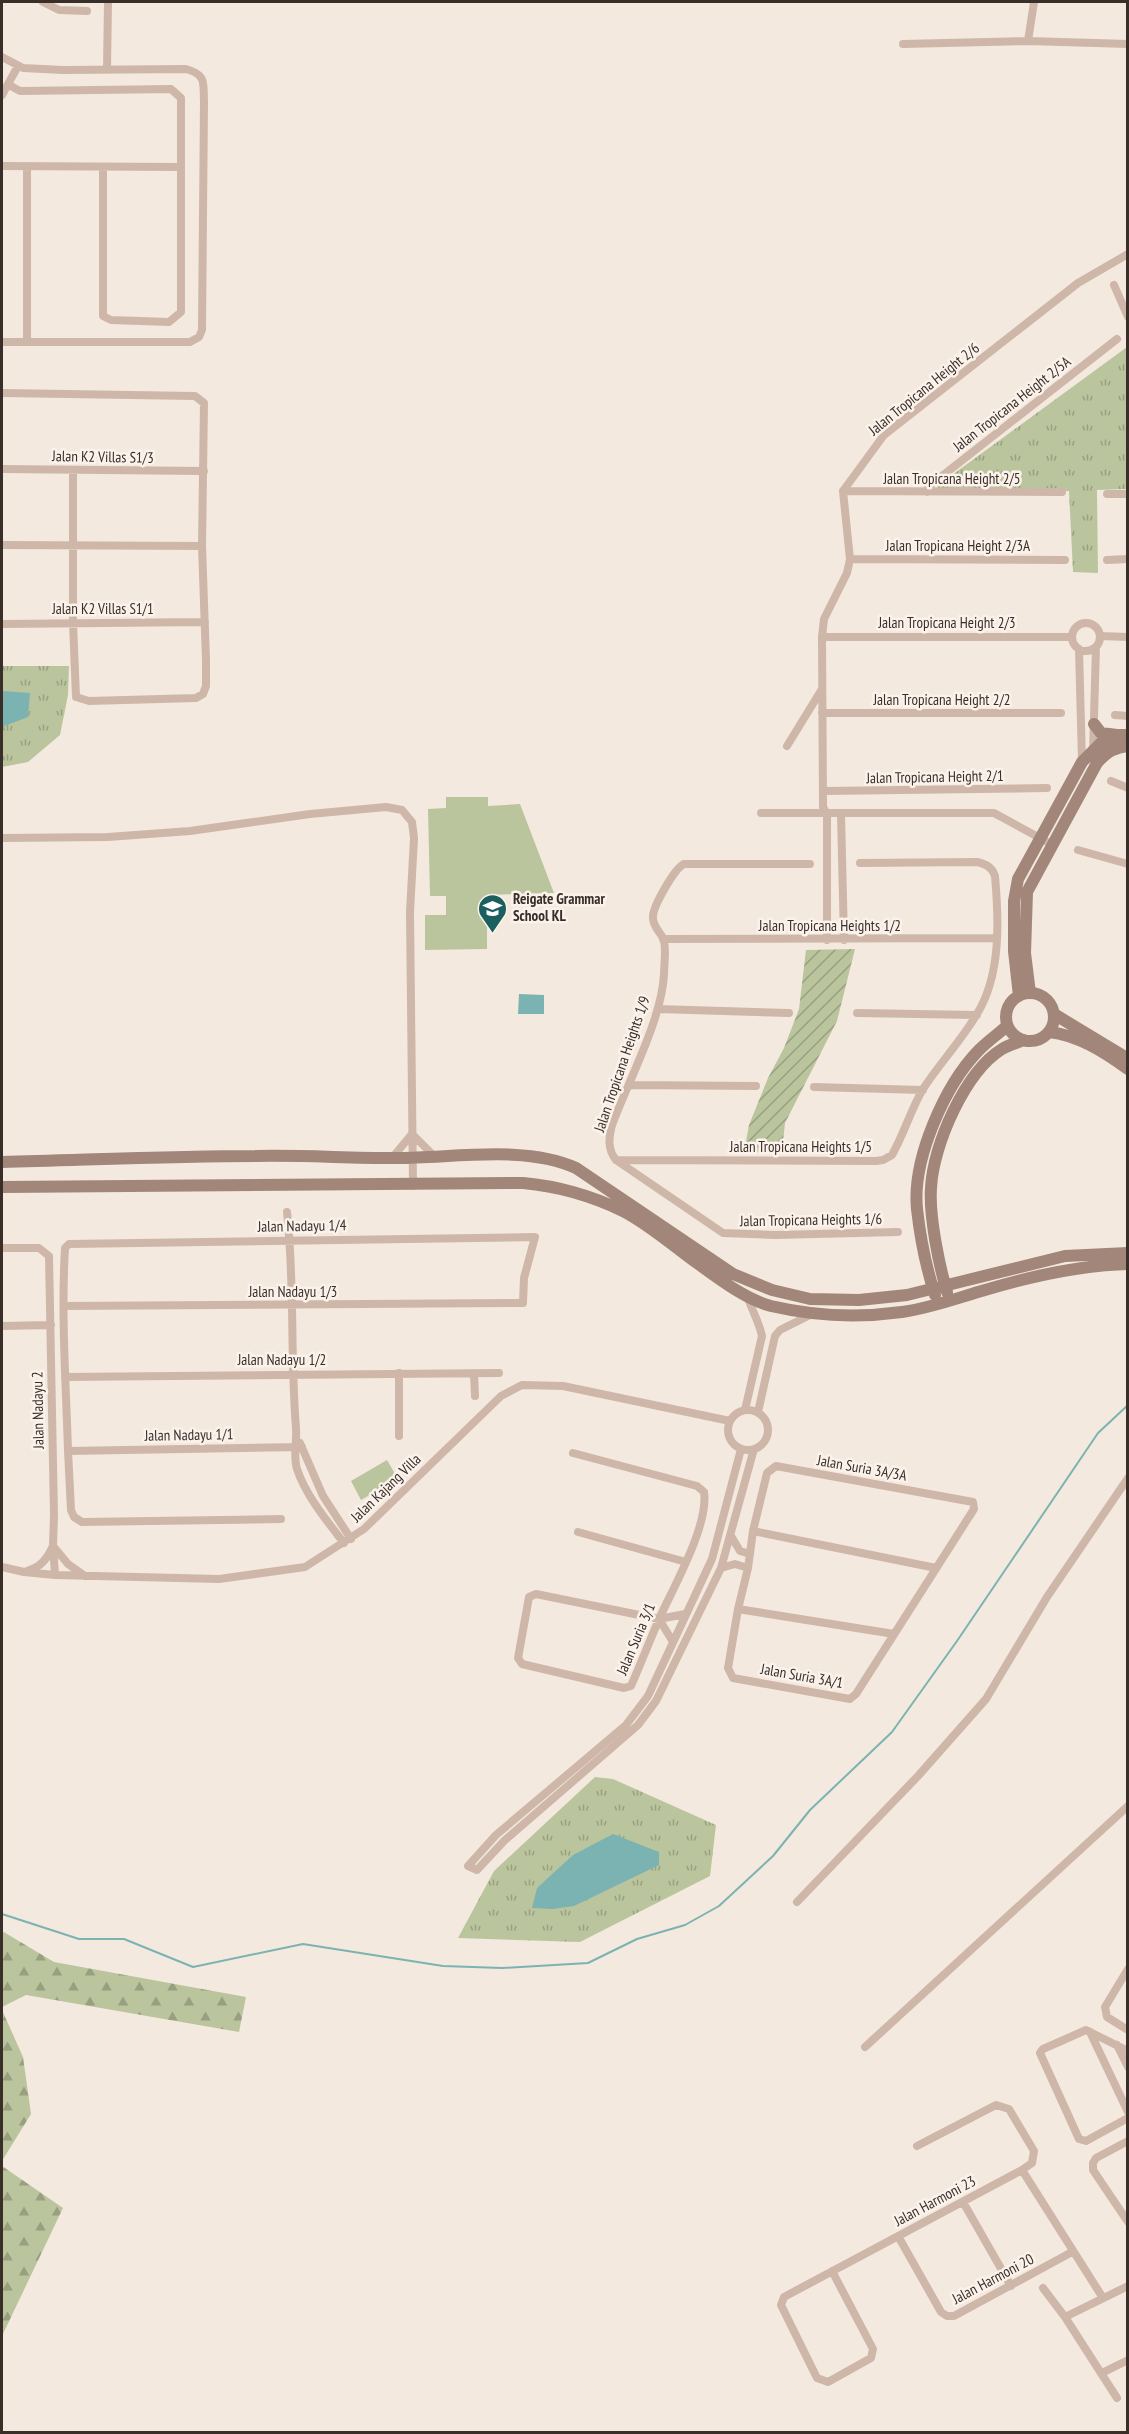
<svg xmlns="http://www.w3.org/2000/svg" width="1129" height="2434" font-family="'PT Sans Narrow',sans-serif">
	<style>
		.grass { fill: url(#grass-tufts) }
		.forest { fill: url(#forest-firs) }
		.garden { fill: url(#garden-furrows) }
		.pitch { fill: #bac59d }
		.water { fill: #7bb3b2 }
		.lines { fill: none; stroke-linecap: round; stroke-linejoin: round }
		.stream { stroke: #7bb3b2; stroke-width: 2 }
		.street { stroke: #ceb7a9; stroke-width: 8 }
		.secondary { stroke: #a2867a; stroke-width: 12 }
		.labels { text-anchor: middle; stroke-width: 5; stroke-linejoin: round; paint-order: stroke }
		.street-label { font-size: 15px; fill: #3a2e29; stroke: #fbf3eb }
		.poi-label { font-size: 15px; font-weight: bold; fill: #3a2e29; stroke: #fbf3eb; text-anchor: start }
	</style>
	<defs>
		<pattern id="grass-tufts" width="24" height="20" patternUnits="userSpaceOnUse" patternTransform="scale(1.5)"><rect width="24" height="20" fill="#bac59d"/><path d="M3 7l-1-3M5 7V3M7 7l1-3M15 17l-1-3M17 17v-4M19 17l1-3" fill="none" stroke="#98a080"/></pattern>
		<pattern id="forest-firs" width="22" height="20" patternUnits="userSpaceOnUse" patternTransform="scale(1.5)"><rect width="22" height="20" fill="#bac59d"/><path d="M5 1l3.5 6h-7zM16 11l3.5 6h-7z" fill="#98a080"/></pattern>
		<pattern id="garden-furrows" width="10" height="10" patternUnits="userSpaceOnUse" patternTransform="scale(1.5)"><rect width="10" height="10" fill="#bac59d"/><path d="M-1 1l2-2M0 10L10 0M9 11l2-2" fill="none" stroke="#98a080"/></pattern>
	</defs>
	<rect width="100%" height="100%" fill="#f4e9de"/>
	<path class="grass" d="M 1127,347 L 1127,489 L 1097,490 L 1098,573 L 1073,572 L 1069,491 L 939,491 L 937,486 Z
		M 2,666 L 69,666 L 68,695 L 60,735 L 28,762 L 2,767 Z
		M 595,1777 L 613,1779 L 716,1825 L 710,1876 L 580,1942 L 458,1938 L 494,1871 Z"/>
	<path class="forest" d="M 2,1931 L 54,1962 L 246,1997 L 239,2032 L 26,1995 L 2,2007 Z
		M 2,2010 L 23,2057 L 31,2114 L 2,2161 Z
		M 2,2166 L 63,2208 L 2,2336 Z"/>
	<path class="garden" d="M 855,949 L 837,1021 L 785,1123 L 782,1151 L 744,1153 L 749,1125 L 768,1078 L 784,1048 L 799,1009 L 806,950 Z"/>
	<path class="pitch" d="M 446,797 L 488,797 L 488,806 L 520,804 L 554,893 L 487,895 L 487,949 L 425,950 L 425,915 L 446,915 L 446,896 L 430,896 L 428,809 L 446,808 Z
		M 387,1460 L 398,1479 L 361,1500 L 351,1481 Z"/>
	<path class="water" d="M 2,691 L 30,693 L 28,717 L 2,727 Z
		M 519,994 L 544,995 L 544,1014 L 518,1014 Z
		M 613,1834 L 659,1852 L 659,1865 L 574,1906 L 553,1909 L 532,1908 L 537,1888 L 573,1855 Z"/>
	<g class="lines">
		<path class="stream" d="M 2,1914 L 79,1939 L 124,1939 L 193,1967 L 303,1944 L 443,1966 L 502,1968 L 588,1963 L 637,1939 L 685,1925 L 719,1906 L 773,1856 L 810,1810 L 892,1732 L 957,1641 L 1098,1433 L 1128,1405"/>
		<path class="street" d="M 43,2 L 59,10 L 87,11
			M 1028,41 L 1034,2
			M 903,44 L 1028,41 L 1128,44
			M 2,57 L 23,68 L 63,70 L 186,69 C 207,75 203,83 204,102 L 202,330 L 199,337 L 190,342 L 2,342
			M 107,69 L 108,2
			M 9,85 L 20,91 L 171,89 L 181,98 L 181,312 L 169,322 L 111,320 L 103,316 L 103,167
			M 2,95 L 18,66
			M 2,166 L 180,167
			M 27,166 L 27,342
			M 1114,285 L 1128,317
			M 2,393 L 195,396 L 204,403 L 202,546 L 206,660 L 206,686 L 203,694 L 196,698 L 89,701 L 76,697 L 73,623 L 73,470
			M 2,469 L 204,471
			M 843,491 L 1062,492
			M 927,492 L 928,487 L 1117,339
			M 1107,494 L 1128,494
			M 2,545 L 202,546
			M 850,559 L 1065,560
			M 1107,560 L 1128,559
			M1072 637a14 14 0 1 1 28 0a14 14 0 1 1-28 0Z
			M 2,624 L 205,622
			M 1100,636 L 1128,637
			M 822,637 L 1072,637
			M 1079,649 L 1082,762
			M 822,713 L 1061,713
			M 1115,715 L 1128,716
			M 787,746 L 822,689
			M 1093,752 L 1096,647
			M 1111,781 L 1128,788
			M 823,791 L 1047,788
			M 761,813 L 994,813 L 1051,844
			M 841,814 L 844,940
			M 2,838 L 108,837 L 190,831 L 310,814 L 386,807 L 402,810 L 412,822 L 414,838 L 410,912 L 413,1186
			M 1078,850 L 1128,864
			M 810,864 L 684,864 C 675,868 652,907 653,918 C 653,926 659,931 663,938 C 667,947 664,964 664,974 C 662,1019 628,1082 612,1125 C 609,1137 607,1149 616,1160 L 723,1233 L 775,1235 L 898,1232
			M 663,939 L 996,938
			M 827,940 L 827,814 L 823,807 L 822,637 L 824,619 L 847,573 L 850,559 L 843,491 L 884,435 L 1078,283 L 1128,254
			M 658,1009 L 789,1013
			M 857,1013 L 977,1015
			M 629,1085 L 756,1086
			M 814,1087 L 923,1090
			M 412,1134 L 435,1157
			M 392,1158 L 412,1134
			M 616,1160 L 876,1161 L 883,1160 L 892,1155 C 904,1134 911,1109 923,1089 C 940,1063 961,1041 977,1014 C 1001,975 999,921 995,876 C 992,867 986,864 977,862 L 860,863
			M 287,1212 C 295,1284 290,1356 296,1428 C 297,1442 293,1456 297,1469 C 306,1496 327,1521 344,1543
			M 2,1248 L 39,1248 L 49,1256 L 54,1515 L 53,1546 L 55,1575
			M 64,1306 L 523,1303 L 524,1278 L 535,1237 L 69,1244 L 65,1248 C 61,1316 66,1384 68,1451
			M 2,1326 L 51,1325
			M 399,1373 L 399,1436
			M 474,1374 L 475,1396
			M 65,1377 L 499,1373
			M 745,1410 L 762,1336 C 759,1321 751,1309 747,1295
			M728 1430a20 20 0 1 1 40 0a20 20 0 1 1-40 0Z
			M 758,1412 L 775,1336 L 780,1330 L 812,1314
			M 300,1443 L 323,1496 L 351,1539
			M 741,1449 L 712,1559 L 648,1696 L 626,1725 L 496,1835 L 468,1866 L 477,1870 L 504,1841 L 638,1725 L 656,1701 L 721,1568 L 754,1449
			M 573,1453 L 697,1486 L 704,1492 C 709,1525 674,1586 660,1617 C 650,1640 641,1663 631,1686 L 624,1688 L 522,1664 L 518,1658 L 529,1597 L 536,1594 L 659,1619 L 685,1614
			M 776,1466 L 973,1502 L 974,1509 L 856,1694 L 850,1699 L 733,1678 L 728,1668 L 738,1609 L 748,1568 L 753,1531 L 767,1473 Z
			M 281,1519 L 82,1522 L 74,1517 L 71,1510 L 68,1451 L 302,1447
			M 753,1531 L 936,1568
			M 578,1532 L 686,1562
			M 731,1536 L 740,1551 L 750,1554
			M 2,1567 L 24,1572 L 55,1575 L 219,1579 L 305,1567 L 364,1529 L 501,1396 L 522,1385 L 563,1386 L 730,1421
			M 721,1568 L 735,1564 L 748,1568
			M 27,1571 C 41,1567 47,1559 53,1546 L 68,1564 L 85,1576
			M 738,1609 L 894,1634
			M 659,1619 L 673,1642
			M 797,1902 L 918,1776 L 986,1699 L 1047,1597 L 1128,1478
			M 1128,1969 L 1105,2007 L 1107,2017 L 1128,2030
			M 1090,2032 L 1128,2112
			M 1117,2045 L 1128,2067
			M 865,2047 L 1128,1806
			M 1128,2051 L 1086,2030 L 1043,2049 L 1040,2053 L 1079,2139 L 1086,2141 L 1128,2118
			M 1128,2141 L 1096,2158 L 1093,2163 L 1093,2170 L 1128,2222
			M 1022,2170 L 1103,2298
			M 963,2202 L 1011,2286
			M 898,2236 L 941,2312 L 947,2316 L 954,2316 L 1072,2252
			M 832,2271 L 873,2349 L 871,2358 L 828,2382 L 817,2378 L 781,2305 L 784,2297 L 1022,2170 L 1032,2163 L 1034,2151 L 1009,2109 L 996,2105 L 917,2146
			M 1043,2288 L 1065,2317 L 1117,2398
			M 1065,2317 L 1128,2286
			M 1102,2373 L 1128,2360"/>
		<path class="secondary" d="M 1094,724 L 1101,733 L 1117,735
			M 1030,993 L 1025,953 L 1027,892 L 1097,763 C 1105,753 1114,747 1128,746
			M1006 1017a24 24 0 1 1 48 0a24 24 0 1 1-48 0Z
			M 1019,996 L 1014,951 L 1014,901 L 1018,879 L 1082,762 L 1101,743 L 1119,735 L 1128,735
			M 1054,1014 L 1125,1057
			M 1049,1032 C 1078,1035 1104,1052 1128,1069
			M 2,1162 C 86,1160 171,1156 256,1156 C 301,1155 346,1158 392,1158 C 449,1159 523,1144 576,1168 L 733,1274 L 772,1290 L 810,1299 L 859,1300 L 907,1295 L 1065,1256 L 1128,1253
			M 2,1187 L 523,1183 C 557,1186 592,1196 623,1211 C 647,1223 675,1247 697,1263 C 719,1279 745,1299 771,1306 C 814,1316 858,1318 902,1312 C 931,1308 957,1298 985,1290 C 1032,1276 1079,1265 1128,1264
			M 947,1292 C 939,1265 929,1216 931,1188 C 933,1145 965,1072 1002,1049 C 1008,1045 1017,1043 1024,1040
			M 935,1295 C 927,1270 920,1236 917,1209 C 912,1159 945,1085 979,1050 C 988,1041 998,1034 1007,1026"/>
	</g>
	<defs>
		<symbol id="school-pin" viewBox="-11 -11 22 30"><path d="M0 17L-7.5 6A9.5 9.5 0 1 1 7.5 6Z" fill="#1c5f5f" stroke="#fbf3eb"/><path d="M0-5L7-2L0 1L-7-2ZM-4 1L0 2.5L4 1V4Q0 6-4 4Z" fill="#fff"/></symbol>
	</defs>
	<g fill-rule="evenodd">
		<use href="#school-pin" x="476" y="892" width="33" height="45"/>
	</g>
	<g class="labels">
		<g class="street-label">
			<text transform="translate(924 389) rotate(-39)" y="5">Jalan Tropicana Height 2/6</text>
			<text transform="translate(1012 404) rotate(-38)" y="5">Jalan Tropicana Height 2/5A</text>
			<text transform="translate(103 457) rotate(1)" y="5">Jalan K2 Villas S1/3</text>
			<text x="952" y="484">Jalan Tropicana Height 2/5</text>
			<text x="958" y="551">Jalan Tropicana Height 2/3A</text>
			<text x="103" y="614">Jalan K2 Villas S1/1</text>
			<text x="947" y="628">Jalan Tropicana Height 2/3</text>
			<text x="942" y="705">Jalan Tropicana Height 2/2</text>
			<text transform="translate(935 777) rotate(-1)" y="5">Jalan Tropicana Height 2/1</text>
			<text x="830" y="931">Jalan Tropicana Heights 1/2</text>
			<text transform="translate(622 1064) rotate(-71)" y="5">Jalan Tropicana Heights 1/9</text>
			<text x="801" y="1152">Jalan Tropicana Heights 1/5</text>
			<text transform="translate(811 1220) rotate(-1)" y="5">Jalan Tropicana Heights 1/6</text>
			<text transform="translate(302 1226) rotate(-1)" y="5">Jalan Nadayu 1/4</text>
			<text x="293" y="1297">Jalan Nadayu 1/3</text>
			<text x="282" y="1365">Jalan Nadayu 1/2</text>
			<text transform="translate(38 1410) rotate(-91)" y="5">Jalan Nadayu 2</text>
			<text transform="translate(189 1435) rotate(-1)" y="5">Jalan Nadayu 1/1</text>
			<text transform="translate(862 1468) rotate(10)" y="5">Jalan Suria 3A/3A</text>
			<text transform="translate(386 1488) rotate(-44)" y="5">Jalan Kajang Villa</text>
			<text transform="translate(636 1639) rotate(-67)" y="5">Jalan Suria 3/1</text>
			<text transform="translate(802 1676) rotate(10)" y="5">Jalan Suria 3A/1</text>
			<text transform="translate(935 2201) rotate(-28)" y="5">Jalan Harmoni 23</text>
			<text transform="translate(993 2279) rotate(-28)" y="5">Jalan Harmoni 20</text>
		</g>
		<g class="poi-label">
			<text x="513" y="904">Reigate Grammar<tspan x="513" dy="17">School KL</tspan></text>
		</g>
	</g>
	<rect width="1129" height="2434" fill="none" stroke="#3a2e29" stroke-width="6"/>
</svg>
